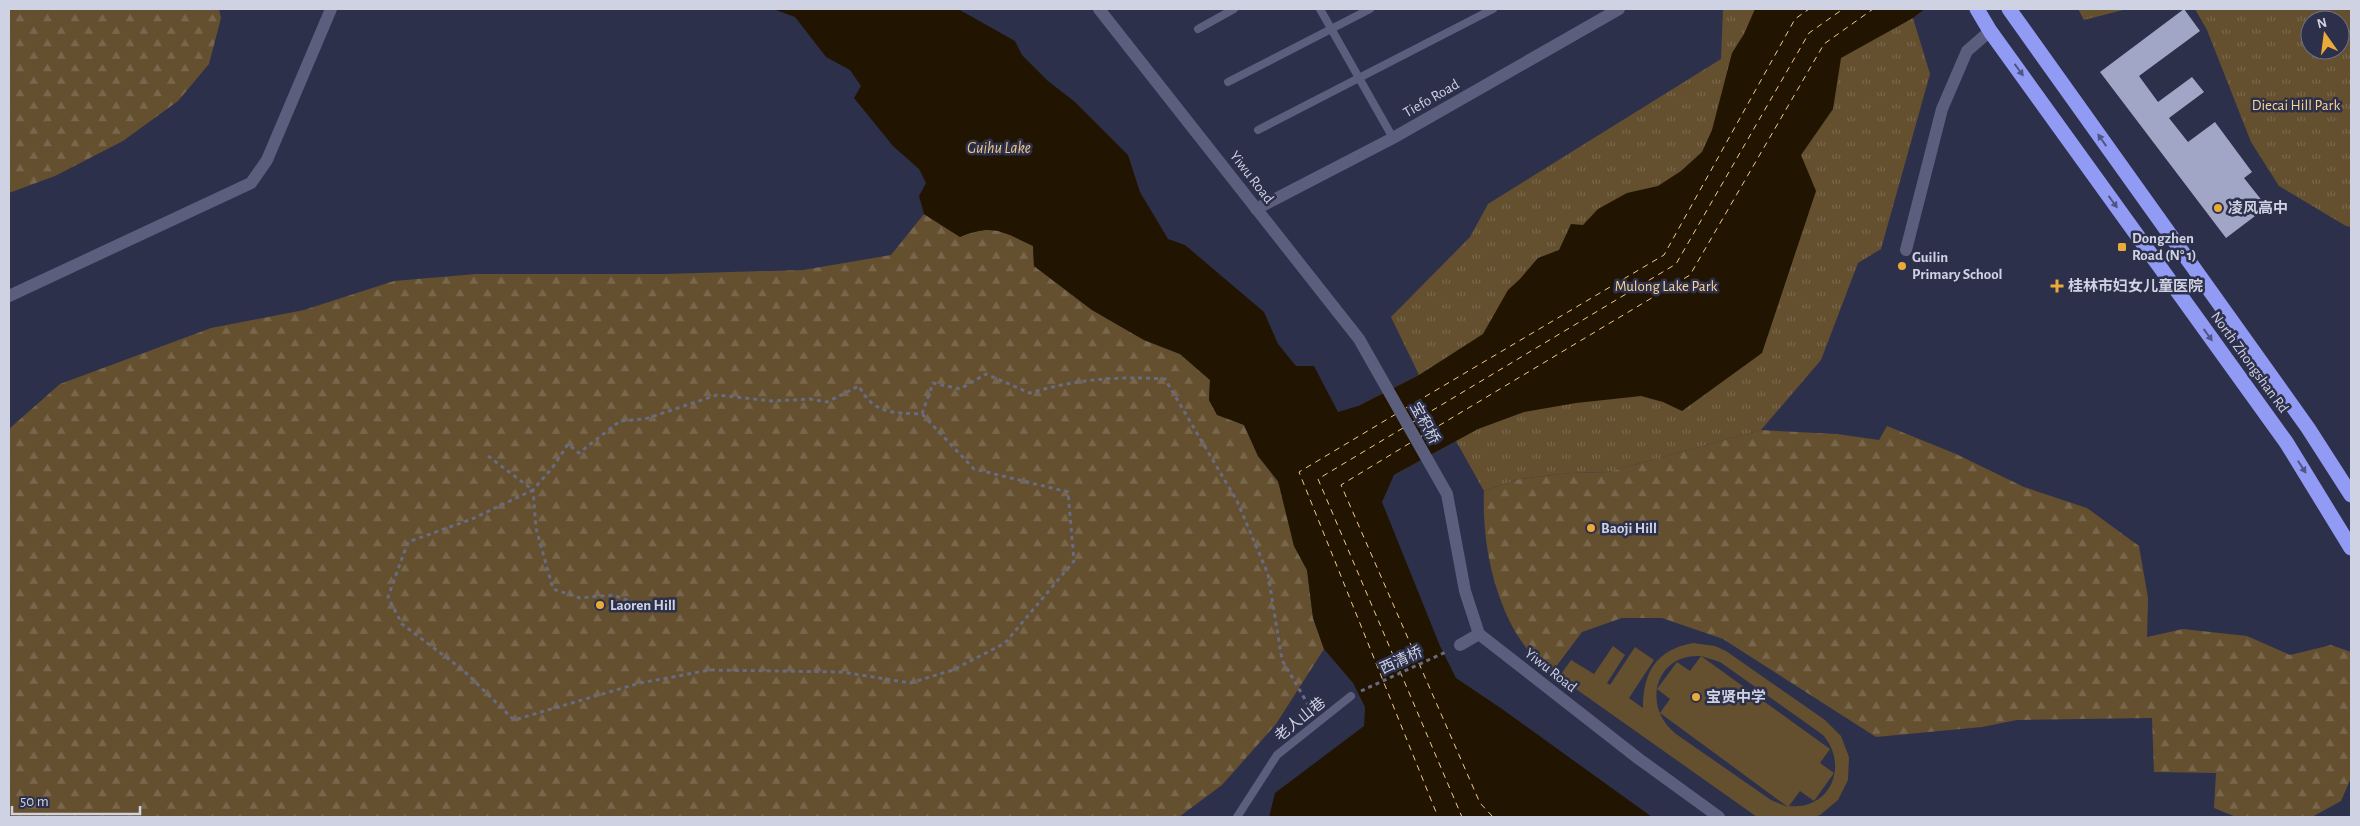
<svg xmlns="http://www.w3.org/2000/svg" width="2360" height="826" font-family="'Alegreya Sans','Noto Sans SC',sans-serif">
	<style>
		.grass { fill: url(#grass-tufts); fill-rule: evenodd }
		.forest { fill: url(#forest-firs) }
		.garden { fill: #644f2f; fill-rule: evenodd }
		.water { fill: #211502 }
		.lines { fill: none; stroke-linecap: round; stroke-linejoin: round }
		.ferry { stroke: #f2c888; stroke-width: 1; stroke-dasharray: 6 5; stroke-linecap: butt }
		.building { fill: #a1a6c7 }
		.path { stroke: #686b82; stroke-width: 3; stroke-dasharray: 4 4; stroke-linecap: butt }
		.lane { stroke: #5b5f7d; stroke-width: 8 }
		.street { stroke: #5b5f7d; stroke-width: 12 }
		.secondary { stroke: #5b5f7d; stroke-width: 12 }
		.highway { stroke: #929bf4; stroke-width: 15 }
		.oneway { fill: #505586 }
		.poi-dot { fill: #eaaa39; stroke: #2d304b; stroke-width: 2 }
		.labels { text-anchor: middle; stroke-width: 5; stroke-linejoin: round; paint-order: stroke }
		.street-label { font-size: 15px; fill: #cfd2e3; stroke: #2d304b }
		.park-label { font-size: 15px; fill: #fdd392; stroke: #2d304b }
		.poi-label { font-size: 15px; font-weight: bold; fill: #cfd2e3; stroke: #2d304b; text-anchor: start }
		.water-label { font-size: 16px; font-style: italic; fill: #f2c888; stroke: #2d304b }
	</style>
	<defs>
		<pattern id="grass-tufts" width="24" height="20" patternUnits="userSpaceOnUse" patternTransform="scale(1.25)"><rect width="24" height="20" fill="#644f2f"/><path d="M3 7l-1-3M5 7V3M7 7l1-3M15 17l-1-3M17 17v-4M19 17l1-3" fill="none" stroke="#79674d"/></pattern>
		<pattern id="forest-firs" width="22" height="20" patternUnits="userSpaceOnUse" patternTransform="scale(1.25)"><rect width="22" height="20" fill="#644f2f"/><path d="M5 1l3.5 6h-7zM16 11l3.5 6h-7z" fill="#79674d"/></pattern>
	</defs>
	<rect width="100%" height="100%" fill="#2d304b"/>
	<path class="grass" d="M 1723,9 L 1925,9 L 1913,18 L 1930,74 L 1881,249 L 1858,263 L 1821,360 L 1761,430 L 1608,472 L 1570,473 L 1520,479 L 1484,491 L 1456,441 L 1394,475 L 1358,406 L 1419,375 L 1391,317 L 1470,237 L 1488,204 L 1721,59 Z
		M 2078,9 L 2127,9 L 2084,20 Z
		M 2195,9 L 2351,9 L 2351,227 L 2346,226 L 2279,186 L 2251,142 L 2207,30 ZM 2310,20 L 2340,20 L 2340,50 L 2310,50 Z"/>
	<path class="forest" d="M 9,9 L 219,9 L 221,18 L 209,64 L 178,101 L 123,141 L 55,176 L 9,193 Z
		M 924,214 L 960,237 C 992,223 1004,232 1033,246 L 1034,266 L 1092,310 L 1144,340 L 1180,354 L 1210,380 L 1209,400 L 1217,414 L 1244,425 L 1258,456 L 1279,483 L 1294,546 L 1307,570 L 1313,618 L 1324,649 L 1276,724 L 1222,785 L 1179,817 L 9,817 L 9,429 L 60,384 L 211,328 L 304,310 L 394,281 L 476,274 L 664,274 L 803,270 L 891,255 Z
		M 1887,426 L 1956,454 L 2024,487 L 2087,508 L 2139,546 L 2148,598 L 2147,637 L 2183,629 L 2247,636 L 2290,655 L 2331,645 L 2351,652 L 2351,778 L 2341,801 L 2312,817 L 2236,817 L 2214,808 L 2216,773 L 2154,772 L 2152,718 L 2017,720 L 1982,727 L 1876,737 L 1723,639 L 1662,618 L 1622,618 L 1582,632 L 1549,676 C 1538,662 1525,648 1516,633 C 1492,591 1482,539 1484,491 L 1520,479 L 1570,473 L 1608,472 L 1761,430 L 1837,434 L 1879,440 Z"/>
	<path class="garden" d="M 1693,643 L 1715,646 L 1726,651 L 1825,720 L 1841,736 L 1849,757 L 1848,780 L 1838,800 L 1820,815 L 1814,817 L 1757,817 L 1559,677 L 1571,660 L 1594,674 L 1613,646 L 1625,655 L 1607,683 L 1610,685 L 1635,647 L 1654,660 L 1629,698 L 1643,708 C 1643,672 1656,650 1693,643 ZM 1701,656 L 1720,662 L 1823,735 C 1849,765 1831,810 1789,806 L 1800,791 L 1814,801 L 1834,773 L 1820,763 L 1830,749 ZM 1701,656 L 1690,671 L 1677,662 L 1657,689 L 1670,699 L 1660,713 L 1788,807 L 1771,800 L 1676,734 C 1641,707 1655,653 1701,656 Z"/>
	<path class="water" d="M 773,9 L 958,9 L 1015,41 L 1022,55 L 1048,81 L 1075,102 L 1128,155 L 1140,192 L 1168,239 L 1185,245 L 1264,312 L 1278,344 L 1296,366 L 1314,366 L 1338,412 L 1358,406 L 1419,375 L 1483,334 L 1508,290 L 1520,279 L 1538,258 L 1559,250 L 1571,224 L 1583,225 L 1598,209 L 1627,193 L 1658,186 L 1681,171 L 1702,152 L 1712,130 L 1732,53 L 1744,34 L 1755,9 L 1925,9 L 1913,18 L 1841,58 L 1833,109 L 1801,155 L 1816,191 L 1762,353 L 1682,411 L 1663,402 L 1641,396 L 1576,403 L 1524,412 L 1478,429 L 1394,475 L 1382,502 L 1440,646 L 1456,678 L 1502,709 L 1652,817 L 1269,817 L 1275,793 L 1364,726 L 1365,707 L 1353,683 L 1324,649 L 1313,618 L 1307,570 L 1294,546 L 1278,481 L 1258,456 L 1244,425 L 1217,415 L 1209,400 L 1210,380 L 1180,354 L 1144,340 L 1092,310 L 1034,266 L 1033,246 C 1004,232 992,223 960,237 L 924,214 L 919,196 L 926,183 L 919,169 L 893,146 L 854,98 L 861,86 L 850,70 L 826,57 L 795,17 Z"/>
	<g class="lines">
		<path class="ferry" d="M 1406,408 L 1664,255 L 1795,19 L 1809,9
			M 1396,414 L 1299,472 L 1438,817
			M 1413,422 L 1676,264 L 1809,33 L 1843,9
			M 1403,428 L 1318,479 L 1462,817
			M 1420,437 L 1690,275 L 1824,44 L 1873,9
			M 1410,443 L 1341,485 L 1480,803 L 1493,817"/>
	</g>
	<path class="building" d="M 2184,9 L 2200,31 L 2139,76 L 2158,102 L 2192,77 L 2204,92 L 2169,118 L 2188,142 L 2215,122 L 2252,172 L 2244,178 L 2267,207 L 2226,238 L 2100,72 Z"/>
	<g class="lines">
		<path class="path" d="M 488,456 L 533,490 L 472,519 L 408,542 L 388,597 L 402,624 L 463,670 L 514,720 L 640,683 L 710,670 L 842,672 L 910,683 L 953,670 L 1005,643 L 1074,561 L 1068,492 L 974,469 L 922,414
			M 635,603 L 613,595 L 580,598 L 553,589 L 536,528 L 533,490 L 553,467 L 568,444 L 579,453 L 620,421 L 645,419 L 717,395 L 772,401 L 810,399 L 827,402 L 859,386 C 873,414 894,413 922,414 L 933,383 L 960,389 L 986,374 L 1030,393 C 1077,379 1117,376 1165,379 L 1237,501 L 1268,574 L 1282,660 L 1313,713
			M 1361,691 L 1448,651"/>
		<path class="lane" d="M 1320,9 L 1393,138
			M 1198,29 L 1234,9
			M 1228,82 L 1370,9
			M 1258,130 L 1493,9
			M 1237,817 L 1277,755 L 1351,696"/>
		<path class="street" d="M 1256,209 L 1393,138 L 1619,9
			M 1906,250 L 1942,109 L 1967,51 L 1990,31
			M 9,296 L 251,183 L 267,160 L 331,9
			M 1460,645 L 1479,634"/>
		<path class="secondary" d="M 1099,9 L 1359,339 L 1447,494 L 1465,591 L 1479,634 L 1639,759 L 1719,817"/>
		<path class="highway" d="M 1977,9 L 1990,31 L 2286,442 L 2351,548
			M 2009,9 L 2308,428 L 2351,495"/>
	</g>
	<defs><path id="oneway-solid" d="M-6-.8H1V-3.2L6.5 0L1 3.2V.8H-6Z" transform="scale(1.25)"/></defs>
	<g class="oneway">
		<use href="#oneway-solid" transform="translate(2019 70) rotate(54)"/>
		<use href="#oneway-solid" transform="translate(2102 140) rotate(-125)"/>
		<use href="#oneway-solid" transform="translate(2113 202) rotate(54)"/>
		<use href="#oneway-solid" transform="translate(2208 335) rotate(54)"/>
		<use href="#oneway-solid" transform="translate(2302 467) rotate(57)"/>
	</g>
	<g class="poi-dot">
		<circle cx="2218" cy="208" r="5"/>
		<rect x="2117" y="242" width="10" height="10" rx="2.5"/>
		<circle cx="1902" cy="266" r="5"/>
		<path d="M2054.5 278.5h5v5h5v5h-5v5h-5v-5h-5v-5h5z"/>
		<circle cx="1591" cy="528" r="5"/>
		<circle cx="600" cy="605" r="5"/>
		<circle cx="1696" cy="697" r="5"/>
	</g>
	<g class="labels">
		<g class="street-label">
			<text transform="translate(1431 98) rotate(-30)" y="5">Tiefo Road</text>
			<text transform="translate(1252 177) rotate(52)" y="5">Yiwu Road</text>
			<text transform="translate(2250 362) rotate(54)" y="5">North Zhongshan Rd</text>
			<text transform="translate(1425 423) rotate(61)" y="5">宝积桥</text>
			<text transform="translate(1401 660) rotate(-25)" y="5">西清桥</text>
			<text transform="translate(1551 670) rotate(38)" y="5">Yiwu Road</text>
			<text transform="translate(1300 719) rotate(-39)" y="5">老人山巷</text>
		</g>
		<g class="park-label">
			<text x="2296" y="110">Diecai Hill Park</text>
			<text x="1666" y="291">Mulong Lake Park</text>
		</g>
		<g class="poi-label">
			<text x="2228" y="213">凌风高中</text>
			<text x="2132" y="243">Dongzhen<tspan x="2132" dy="17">Road (N° 1)</tspan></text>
			<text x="1912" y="262">Guilin<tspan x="1912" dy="17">Primary School</tspan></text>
			<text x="2068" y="291">桂林市妇女儿童医院</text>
			<text x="1601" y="533">Baoji Hill</text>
			<text x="610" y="610">Laoren Hill</text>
			<text x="1706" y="702">宝贤中学</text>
		</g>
		<g class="water-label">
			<text x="999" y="153">Guihu Lake</text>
		</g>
	</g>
	<rect width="2360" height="826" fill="none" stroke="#cfd2e3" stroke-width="20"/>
	<g transform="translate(2325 35) rotate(346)"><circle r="24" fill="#2d304b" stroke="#6e7188"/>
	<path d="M0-4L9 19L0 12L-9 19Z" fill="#eaaa39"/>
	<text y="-8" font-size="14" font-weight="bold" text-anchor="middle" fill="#cfd2e3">N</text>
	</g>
	<path d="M12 806v8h128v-8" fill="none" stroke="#cfd2e3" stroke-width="2.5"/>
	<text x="20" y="806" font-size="15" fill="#cfd2e3" stroke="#2d304b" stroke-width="4" paint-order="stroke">50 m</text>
</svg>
